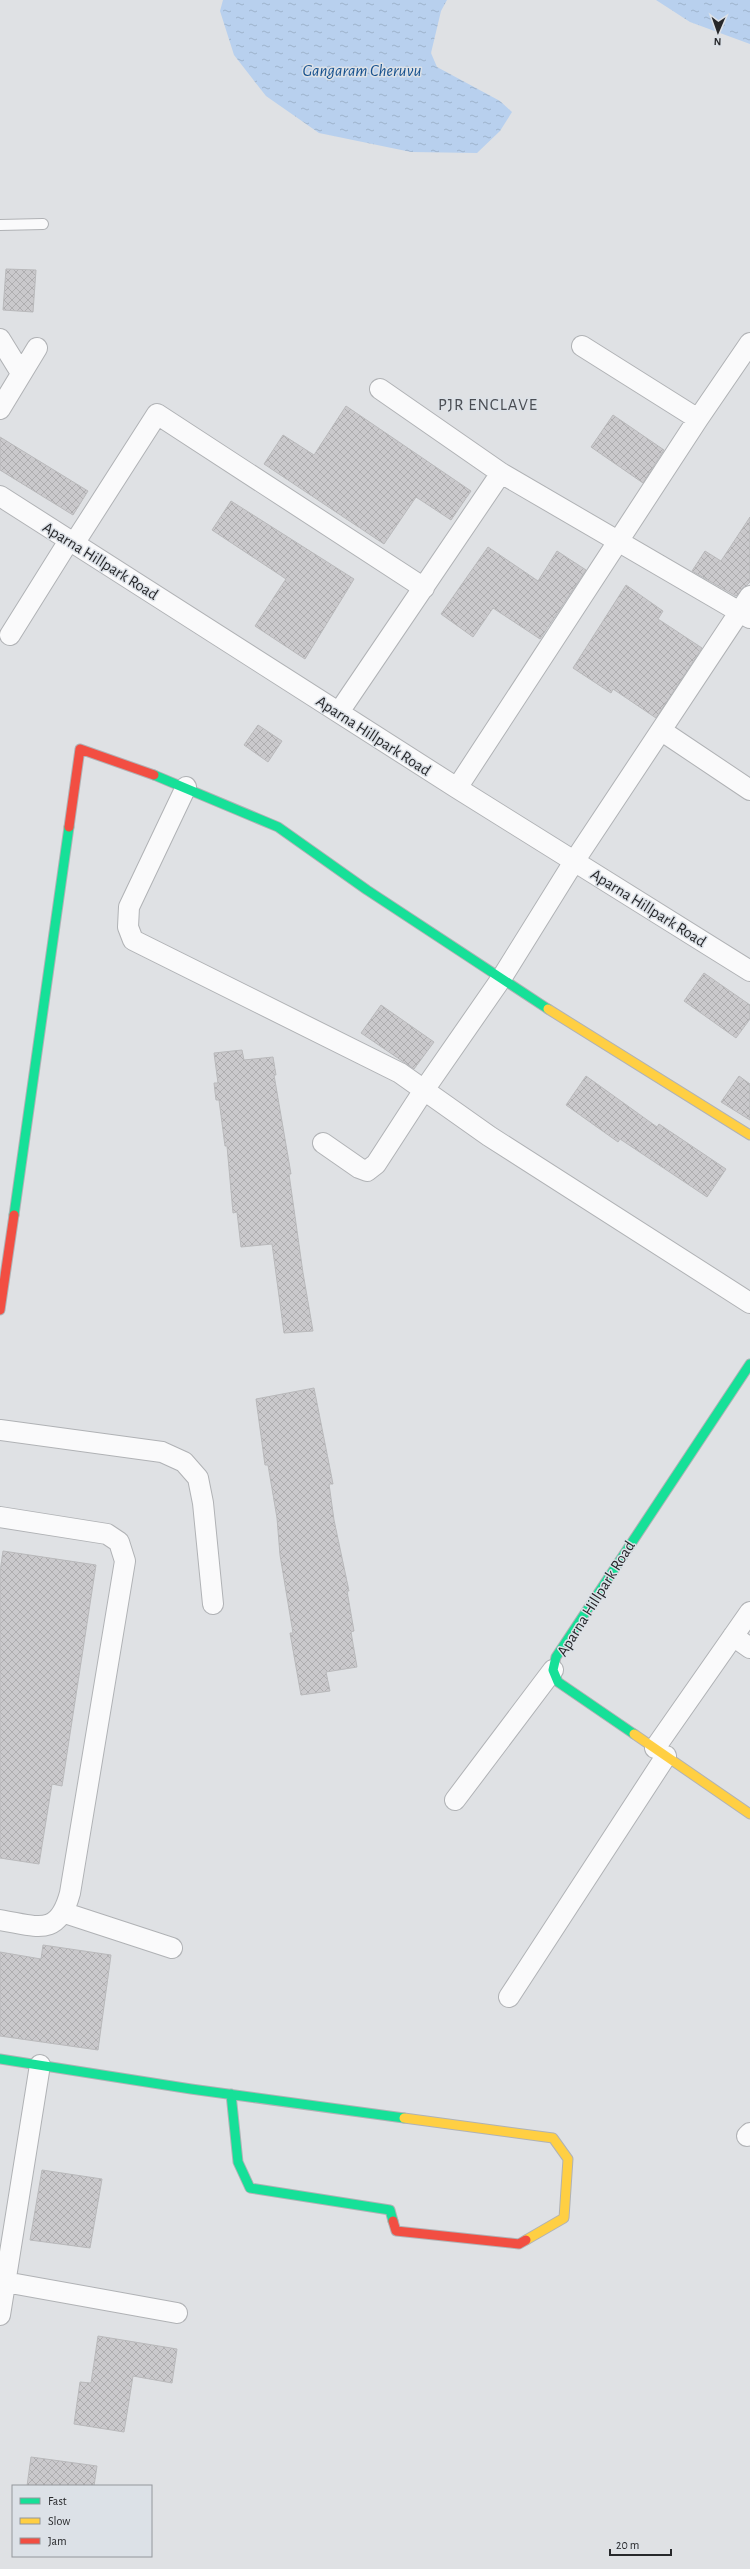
<svg xmlns="http://www.w3.org/2000/svg" width="750" height="2569" font-family="'Alegreya Sans',sans-serif">
	<style>
		.water { fill: url(#water-ripples) }
		.building { fill: url(#building-cross-hatch); stroke: #b9b9bb }
		.lines { fill: none; stroke-linecap: round; stroke-linejoin: round }
		.lane-casing { stroke: #b0b2b5; stroke-width: 12 }
		.street-casing { stroke: #b0b2b5; stroke-width: 22 }
		.fast-casing { stroke: #b0b2b5; stroke-width: 11 }
		.slow-casing { stroke: #b0b2b5; stroke-width: 11 }
		.jam-casing { stroke: #b0b2b5; stroke-width: 11 }
		.lane { stroke: #fafafb; stroke-width: 10 }
		.street { stroke: #fafafb; stroke-width: 20 }
		.fast { stroke: #16e098; stroke-width: 9 }
		.slow { stroke: #ffcf43; stroke-width: 9 }
		.jam { stroke: #f24e42; stroke-width: 9 }
		.labels { text-anchor: middle; stroke-width: 3; stroke-linejoin: round; paint-order: stroke }
		.street-label { font-size: 16px; fill: #27282b; stroke: #dce1e7 }
		.water-label { font-size: 17px; font-style: italic; fill: #17518e; stroke: #dce1e7 }
		.neighbourhood-label { font-size: 17px; letter-spacing: 1px; fill: #4b4e54; stroke: #dce1e7 }
	</style>
	<defs>
		<pattern id="water-ripples" width="26" height="14" patternUnits="userSpaceOnUse"><rect width="26" height="14" fill="#b8d0ee"/><path d="M2 4q2-2 4 0t4 0M15 11q2-2 4 0t4 0" fill="none" stroke="#9eb3cc"/></pattern>
		<pattern id="building-cross-hatch" width="8" height="8" patternUnits="userSpaceOnUse"><rect width="8" height="8" fill="#cac9cc"/><path d="M0 0l8 8M0 8l8-8" fill="none" stroke="#aeadaf"/></pattern>
	</defs>
	<rect width="100%" height="100%" fill="#dfe1e4"/>
	<path class="water" d="M 223,0 L 447,0 L 441,11 L 431,53 L 437,67 L 500,101 L 512,112 L 500,131 L 477,153 L 411,152 L 319,133 L 266,96 L 234,55 L 220,11 Z
		M 656,0 L 750,0 L 750,44 L 690,22 Z"/>
	<path class="building" d="M 6,269 L 36,270 L 33,312 L 3,310 Z
		M 346,406 L 471,491 L 451,520 L 416,497 L 384,544 L 264,464 L 283,435 L 314,455 Z
		M 613,415 L 664,450 L 643,483 L 591,447 Z
		M 0,437 L 88,491 L 73,515 L 0,470 Z
		M 231,501 L 354,579 L 305,659 L 255,626 L 286,579 L 212,530 Z
		M 750,517 L 750,582 L 736,596 L 692,571 L 705,551 L 721,561 Z
		M 488,547 L 538,581 L 557,551 L 586,570 L 540,639 L 493,608 L 473,637 L 441,614 Z
		M 626,585 L 663,611 L 658,619 L 702,648 L 656,718 L 613,689 L 611,693 L 573,668 Z
		M 258,725 L 282,741 L 268,762 L 244,745 Z
		M 704,973 L 750,1005 L 750,1019 L 736,1038 L 684,1001 Z
		M 381,1005 L 434,1042 L 414,1069 L 361,1033 Z
		M 242,1050 L 244,1060 L 273,1057 L 276,1075 L 274,1075 L 291,1174 L 289,1174 L 303,1273 L 313,1331 L 284,1333 L 272,1244 L 241,1247 L 237,1212 L 233,1213 L 227,1146 L 225,1146 L 219,1100 L 216,1100 L 214,1083 L 218,1083 L 214,1053 Z
		M 586,1076 L 657,1127 L 659,1124 L 726,1169 L 707,1197 L 620,1139 L 618,1142 L 566,1105 Z
		M 739,1076 L 750,1084 L 750,1120 L 721,1102 Z
		M 314,1388 L 333,1484 L 329,1484 L 334,1520 L 349,1591 L 347,1591 L 354,1631 L 351,1632 L 357,1667 L 326,1672 L 330,1691 L 301,1695 L 290,1633 L 293,1633 L 280,1555 L 277,1518 L 268,1465 L 265,1465 L 256,1399 Z
		M 3,1551 L 96,1565 L 62,1786 L 52,1784 L 39,1864 L 0,1858 L 0,1572 Z
		M 43,1945 L 111,1955 L 98,2050 L 0,2036 L 0,1952 L 41,1959 Z
		M 42,2170 L 102,2179 L 90,2248 L 30,2240 Z
		M 98,2336 L 177,2349 L 172,2383 L 133,2376 L 124,2432 L 74,2424 L 80,2382 L 91,2383 Z
		M 31,2457 L 97,2466 L 94,2486 L 27,2486 Z"/>
	<g class="lines">
		<defs>
			<path id="lane" d="M 0,225 L 43,224"/>
			<path id="street" d="M 0,339 L 21,373
				M 582,346 L 698,419
				M 380,389 L 501,473 L 750,618
				M 0,409 L 37,348
				M 0,496 L 457,788 L 750,971
				M 75,542 L 157,414 L 424,588
				M 10,635 L 70,539
				M 339,712 L 501,473
				M 662,731 L 750,790
				M 186,787 L 129,907 L 128,927 L 133,940 L 400,1073 L 424,1090 L 501,979 L 575,860 L 750,596
				M 457,788 L 698,419 L 750,343
				M 323,1143 L 359,1168 L 367,1171 L 376,1164 L 424,1090 L 489,1136 L 750,1303
				M 0,1430 L 162,1452 L 184,1462 L 198,1478 L 203,1503 L 213,1604
				M 0,1517 L 107,1534 L 119,1542 L 125,1561 L 70,1893 C 58,1938 37,1926 0,1920
				M 733,1636 L 750,1648
				M 655,1748 L 750,1612
				M 455,1800 L 553,1670
				M 65,1913 L 172,1948
				M 509,1997 L 666,1756
				M 747,2136 L 750,2133
				M 5,2282 L 177,2313
				M 0,2315 L 40,2065"/>
			<path id="fast" d="M 154,775 L 278,827 L 367,890 L 548,1009
				M 14,1215 L 69,827
				M 634,1734 L 558,1682 L 553,1670 L 556,1657 L 750,1364
				M 0,2059 L 191,2089 L 404,2118
				M 231,2094 L 238,2162 L 250,2188 L 390,2210 L 393,2221"/>
			<path id="slow" d="M 548,1009 L 750,1135
				M 634,1734 L 750,1814
				M 404,2118 L 553,2138 L 568,2159 L 564,2218 L 526,2240"/>
			<path id="jam" d="M 69,827 L 80,749 L 154,775
				M 0,1310 L 14,1215
				M 393,2221 L 396,2231 L 519,2244 L 526,2240"/>
		</defs>
		<use href="#lane" class="lane-casing"/>
		<use href="#street" class="street-casing"/>
		<use href="#fast" class="fast-casing"/>
		<use href="#slow" class="slow-casing"/>
		<use href="#jam" class="jam-casing"/>
		<use href="#lane" class="lane"/>
		<use href="#street" class="street"/>
		<use href="#fast" class="fast"/>
		<use href="#slow" class="slow"/>
		<use href="#jam" class="jam"/>
	</g>
	<g class="labels">
		<g class="street-label">
			<text transform="translate(101 560) rotate(32)" y="6">Aparna Hillpark Road</text>
			<text transform="translate(374 735) rotate(33)" y="6">Aparna Hillpark Road</text>
			<text transform="translate(649 907) rotate(32)" y="6">Aparna Hillpark Road</text>
			<text transform="translate(595 1598) rotate(-58)" y="6">Aparna Hillpark Road</text>
		</g>
		<g class="water-label">
			<text x="362" y="76">Gangaram Cheruvu</text>
		</g>
		<g class="neighbourhood-label">
			<text x="488" y="410">PJR ENCLAVE</text>
		</g>
	</g>
	<rect x="12" y="2485" width="140" height="72" fill="#dce1e7" stroke="#94979c"/>
	<rect x="20" y="2498" width="20" height="6" fill="#16e098" stroke="#94979c"/>
	<text x="48" y="2505" font-size="12" fill="#27282b">Fast</text>
	<rect x="20" y="2518" width="20" height="6" fill="#ffcf43" stroke="#94979c"/>
	<text x="48" y="2525" font-size="12" fill="#27282b">Slow</text>
	<rect x="20" y="2538" width="20" height="6" fill="#f24e42" stroke="#94979c"/>
	<text x="48" y="2545" font-size="12" fill="#27282b">Jam</text>
	<g transform="translate(718 32) rotate(182)" stroke="#dce1e7" stroke-width="3" paint-order="stroke">
	<path d="M0-3L7 15L0 10L-7 15Z" fill="#27282b"/>
	<text y="-6" font-size="11" font-weight="bold" text-anchor="middle" fill="#27282b">N</text>
	</g>
	<path d="M610 2549v6h61v-6" fill="none" stroke="#27282b" stroke-width="2"/>
	<text x="616" y="2549" font-size="12" fill="#27282b" stroke="#dce1e7" stroke-width="3" paint-order="stroke">20 m</text>
</svg>
